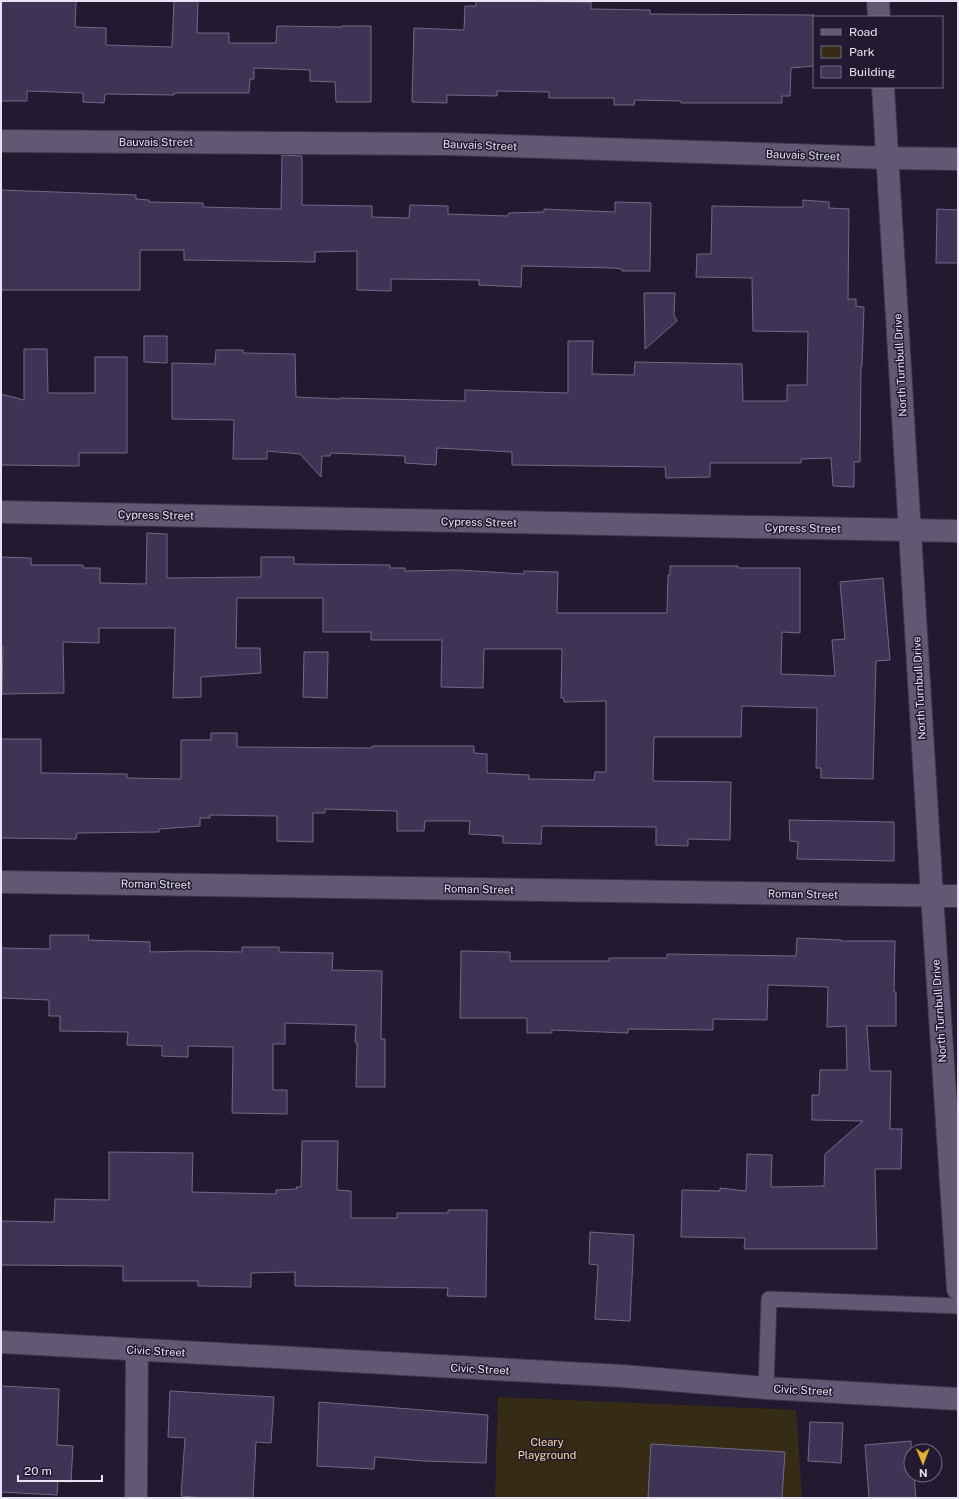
<svg xmlns="http://www.w3.org/2000/svg" width="959" height="1499" font-family="'Public Sans',sans-serif">
	<style>
		.green { fill: #362c16 }
		.building { fill: #3f3456; stroke: #726a84 }
		.lines { fill: none; stroke-linecap: round; stroke-linejoin: round }
		.lane-casing { stroke: #3b3647; stroke-width: 17 }
		.street-casing { stroke: #3b3647; stroke-width: 24 }
		.lane { stroke: #615973; stroke-width: 15 }
		.street { stroke: #615973; stroke-width: 22 }
		.labels { text-anchor: middle; stroke-width: 3; stroke-linejoin: round; paint-order: stroke }
		.street-label { font-size: 11px; fill: #e7e3f2; stroke: #211a30 }
		.park-label { font-size: 11px; fill: #fadc9b; stroke: #211a30 }
	</style>
	<rect width="100%" height="100%" fill="#211a30"/>
	<path class="green" d="M 498,1397 L 796,1410 L 802,1498 L 495,1498 Z"/>
	<path class="building" d="M 1,1 L 76,1 L 75,27 L 106,28 L 106,45 L 172,47 L 174,1 L 198,1 L 197,33 L 229,33 L 229,43 L 276,43 L 277,26 L 342,27 L 342,26 L 371,26 L 371,102 L 336,102 L 335,82 L 310,81 L 310,70 L 254,68 L 254,79 L 250,79 L 249,93 L 174,93 L 174,95 L 105,94 L 104,103 L 83,102 L 83,93 L 27,91 L 27,101 L 1,101 Z
		M 476,1 L 591,2 L 591,9 L 650,10 L 650,14 L 814,15 L 814,66 L 791,68 L 790,96 L 782,96 L 782,103 L 681,103 L 681,101 L 635,100 L 634,105 L 614,105 L 614,98 L 549,98 L 549,92 L 497,91 L 497,96 L 447,95 L 447,103 L 412,102 L 414,28 L 464,30 L 465,6 L 476,6 Z
		M 282,155 L 302,156 L 302,205 L 372,206 L 372,217 L 409,218 L 410,205 L 448,206 L 448,214 L 507,216 L 509,213 L 544,212 L 544,209 L 615,212 L 615,202 L 651,203 L 650,271 L 622,271 L 622,269 L 614,268 L 522,266 L 521,287 L 479,285 L 479,280 L 391,279 L 391,291 L 357,290 L 357,251 L 315,252 L 315,262 L 184,260 L 184,250 L 140,250 L 140,290 L 1,290 L 1,190 L 136,195 L 136,199 L 149,200 L 149,202 L 203,203 L 203,207 L 281,209 Z
		M 803,200 L 829,202 L 829,208 L 849,209 L 848,299 L 856,299 L 856,306 L 864,307 L 862,366 L 861,366 L 860,462 L 854,462 L 854,487 L 833,486 L 831,458 L 801,459 L 801,463 L 710,463 L 710,477 L 666,478 L 665,467 L 512,465 L 512,452 L 437,448 L 436,465 L 405,463 L 405,456 L 331,453 L 330,456 L 322,456 L 321,477 L 300,454 L 267,451 L 267,459 L 233,459 L 234,420 L 172,419 L 172,363 L 215,364 L 216,350 L 243,350 L 243,353 L 295,354 L 296,397 L 340,399 L 340,398 L 465,401 L 465,390 L 568,393 L 568,341 L 593,341 L 592,374 L 634,375 L 635,362 L 742,364 L 743,401 L 787,401 L 787,385 L 807,385 L 808,332 L 753,331 L 752,278 L 696,277 L 697,254 L 711,254 L 712,206 L 772,207 L 803,207 Z
		M 937,209 L 958,210 L 958,263 L 936,263 Z
		M 644,293 L 675,293 L 674,315 L 677,321 L 645,349 Z
		M 144,336 L 167,336 L 167,363 L 144,362 Z
		M 24,349 L 47,349 L 48,393 L 95,393 L 95,357 L 127,357 L 127,453 L 79,453 L 79,466 L 1,465 L 1,394 L 24,400 Z
		M 147,533 L 167,534 L 167,578 L 261,577 L 261,557 L 294,557 L 294,564 L 390,565 L 390,568 L 405,568 L 405,571 L 458,570 L 524,574 L 524,571 L 558,572 L 557,613 L 667,613 L 668,575 L 670,575 L 670,566 L 738,566 L 738,568 L 800,568 L 800,633 L 782,632 L 781,674 L 835,676 L 832,640 L 845,639 L 840,582 L 883,578 L 890,660 L 876,661 L 873,779 L 821,778 L 821,768 L 816,768 L 817,708 L 742,706 L 741,737 L 654,737 L 653,781 L 731,782 L 730,840 L 688,839 L 688,846 L 656,845 L 656,827 L 542,826 L 541,844 L 503,843 L 503,836 L 469,834 L 470,821 L 425,821 L 424,831 L 397,831 L 397,811 L 325,809 L 325,813 L 313,813 L 313,842 L 277,841 L 277,816 L 210,815 L 210,818 L 200,818 L 200,826 L 159,829 L 159,832 L 77,833 L 76,839 L 1,838 L 1,739 L 41,739 L 41,773 L 127,774 L 127,778 L 181,779 L 181,740 L 211,740 L 211,733 L 237,733 L 237,747 L 372,748 L 372,746 L 474,746 L 474,753 L 487,754 L 487,773 L 529,775 L 529,779 L 594,780 L 595,772 L 606,772 L 606,701 L 564,702 L 564,698 L 561,698 L 562,649 L 484,649 L 483,688 L 441,687 L 442,640 L 371,640 L 371,632 L 323,632 L 323,598 L 237,598 L 236,648 L 260,648 L 261,673 L 201,677 L 201,697 L 173,698 L 175,628 L 99,628 L 99,643 L 63,642 L 64,693 L 2,694 L 3,647 L 1,647 L 1,557 L 31,558 L 31,565 L 83,565 L 83,568 L 100,568 L 100,583 L 146,584 Z
		M 304,652 L 328,652 L 327,698 L 303,697 Z
		M 789,820 L 894,822 L 894,861 L 797,859 L 798,842 L 790,841 Z
		M 50,935 L 89,935 L 88,940 L 150,942 L 150,952 L 193,951 L 242,952 L 242,947 L 279,947 L 279,952 L 333,953 L 332,970 L 382,971 L 381,1039 L 385,1039 L 385,1087 L 356,1087 L 357,1043 L 355,1042 L 356,1025 L 285,1023 L 285,1044 L 273,1044 L 273,1090 L 287,1090 L 287,1114 L 232,1113 L 233,1047 L 188,1046 L 188,1057 L 162,1056 L 162,1046 L 127,1045 L 128,1032 L 60,1031 L 60,1016 L 49,1016 L 49,1000 L 1,998 L 1,948 L 50,949 Z
		M 797,938 L 841,940 L 841,941 L 895,941 L 894,992 L 896,992 L 896,1026 L 867,1026 L 870,1071 L 891,1071 L 890,1129 L 902,1129 L 901,1169 L 875,1169 L 877,1249 L 744,1249 L 745,1238 L 681,1237 L 682,1190 L 720,1191 L 720,1188 L 746,1191 L 747,1154 L 772,1155 L 771,1187 L 824,1186 L 825,1154 L 863,1121 L 812,1120 L 812,1095 L 819,1095 L 820,1070 L 847,1070 L 846,1026 L 827,1027 L 828,987 L 768,985 L 767,1020 L 713,1019 L 713,1030 L 628,1029 L 628,1033 L 552,1030 L 552,1033 L 527,1033 L 527,1018 L 460,1018 L 461,951 L 510,952 L 510,961 L 609,961 L 609,958 L 667,958 L 667,954 L 796,956 Z
		M 302,1141 L 338,1141 L 337,1190 L 351,1191 L 351,1218 L 397,1218 L 397,1213 L 448,1213 L 448,1210 L 487,1210 L 486,1297 L 447,1296 L 448,1288 L 295,1286 L 295,1272 L 251,1273 L 251,1287 L 198,1286 L 198,1281 L 123,1281 L 123,1266 L 1,1265 L 1,1221 L 54,1222 L 55,1199 L 109,1200 L 109,1152 L 193,1153 L 192,1192 L 276,1194 L 276,1190 L 297,1189 L 296,1187 L 301,1187 Z
		M 590,1232 L 634,1235 L 630,1321 L 595,1319 L 598,1265 L 589,1264 Z
		M 1,1386 L 59,1389 L 57,1445 L 73,1446 L 71,1482 L 58,1481 L 57,1495 L 1,1492 Z
		M 170,1391 L 274,1397 L 271,1443 L 256,1442 L 253,1498 L 204,1498 L 181,1496 L 185,1438 L 168,1437 Z
		M 319,1402 L 488,1415 L 486,1463 L 424,1461 L 375,1457 L 374,1469 L 317,1466 Z
		M 810,1422 L 843,1423 L 841,1463 L 808,1461 Z
		M 911,1441 L 911,1475 L 914,1475 L 916,1498 L 869,1498 L 865,1445 Z
		M 651,1444 L 785,1452 L 782,1498 L 648,1498 Z"/>
	<g class="lines">
		<defs>
			<path id="lane" d="M 766,1388 L 769,1299 L 958,1306"/>
			<path id="street" d="M 878,1 L 879,17
				M 883,87 L 932,896 L 958,1289
				M 1,141 L 447,144 L 888,158 L 958,159
				M 1,512 L 958,531
				M 1,882 L 958,896
				M 1,1342 L 622,1376 L 766,1388 L 958,1399
				M 136,1498 L 137,1350"/>
		</defs>
		<use href="#lane" class="lane-casing"/>
		<use href="#street" class="street-casing"/>
		<use href="#lane" class="lane"/>
		<use href="#street" class="street"/>
	</g>
	<g class="labels">
		<g class="street-label">
			<text x="156" y="146">Bauvais Street</text>
			<text transform="translate(480 145) rotate(2)" y="4">Bauvais Street</text>
			<text transform="translate(803 155) rotate(2)" y="4">Bauvais Street</text>
			<text transform="translate(900 365) rotate(-93)" y="4">North Turnbull Drive</text>
			<text transform="translate(156 515) rotate(1)" y="4">Cypress Street</text>
			<text transform="translate(479 522) rotate(1)" y="4">Cypress Street</text>
			<text transform="translate(803 528) rotate(1)" y="4">Cypress Street</text>
			<text transform="translate(919 688) rotate(-93)" y="4">North Turnbull Drive</text>
			<text transform="translate(156 884) rotate(1)" y="4">Roman Street</text>
			<text transform="translate(479 889) rotate(1)" y="4">Roman Street</text>
			<text transform="translate(803 894) rotate(1)" y="4">Roman Street</text>
			<text transform="translate(939 1011) rotate(-94)" y="4">North Turnbull Drive</text>
			<text transform="translate(156 1351) rotate(3)" y="4">Civic Street</text>
			<text transform="translate(480 1369) rotate(3)" y="4">Civic Street</text>
			<text transform="translate(803 1390) rotate(3)" y="4">Civic Street</text>
		</g>
		<g class="park-label">
			<text x="547" y="1446">Cleary<tspan x="547" dy="13">Playground</tspan></text>
		</g>
	</g>
	<rect width="959" height="1499" fill="none" stroke="#e7e3f2" stroke-width="4"/>
	<rect x="813" y="16" width="130" height="72" fill="#211a30" stroke="#706a7e"/>
	<rect x="821" y="29" width="20" height="6" fill="#615973" stroke="#706a7e"/>
	<text x="849" y="36" font-size="12" fill="#e7e3f2">Road</text>
	<rect x="821" y="46" width="20" height="12" fill="#362c16" stroke="#706a7e"/>
	<text x="849" y="56" font-size="12" fill="#e7e3f2">Park</text>
	<rect x="821" y="66" width="20" height="12" fill="#3f3456" stroke="#706a7e"/>
	<text x="849" y="76" font-size="12" fill="#e7e3f2">Building</text>
	<g transform="translate(923 1463) rotate(179)"><circle r="19" fill="#211a30" stroke="#706a7e"/>
	<path d="M0-3L7 15L0 10L-7 15Z" fill="#e1af34"/>
	<text y="-6" font-size="11" font-weight="bold" text-anchor="middle" fill="#e7e3f2">N</text>
	</g>
	<path d="M18 1475v6h84v-6" fill="none" stroke="#e7e3f2" stroke-width="2"/>
	<text x="24" y="1475" font-size="12" fill="#e7e3f2" stroke="#211a30" stroke-width="3" paint-order="stroke">20 m</text>
</svg>
